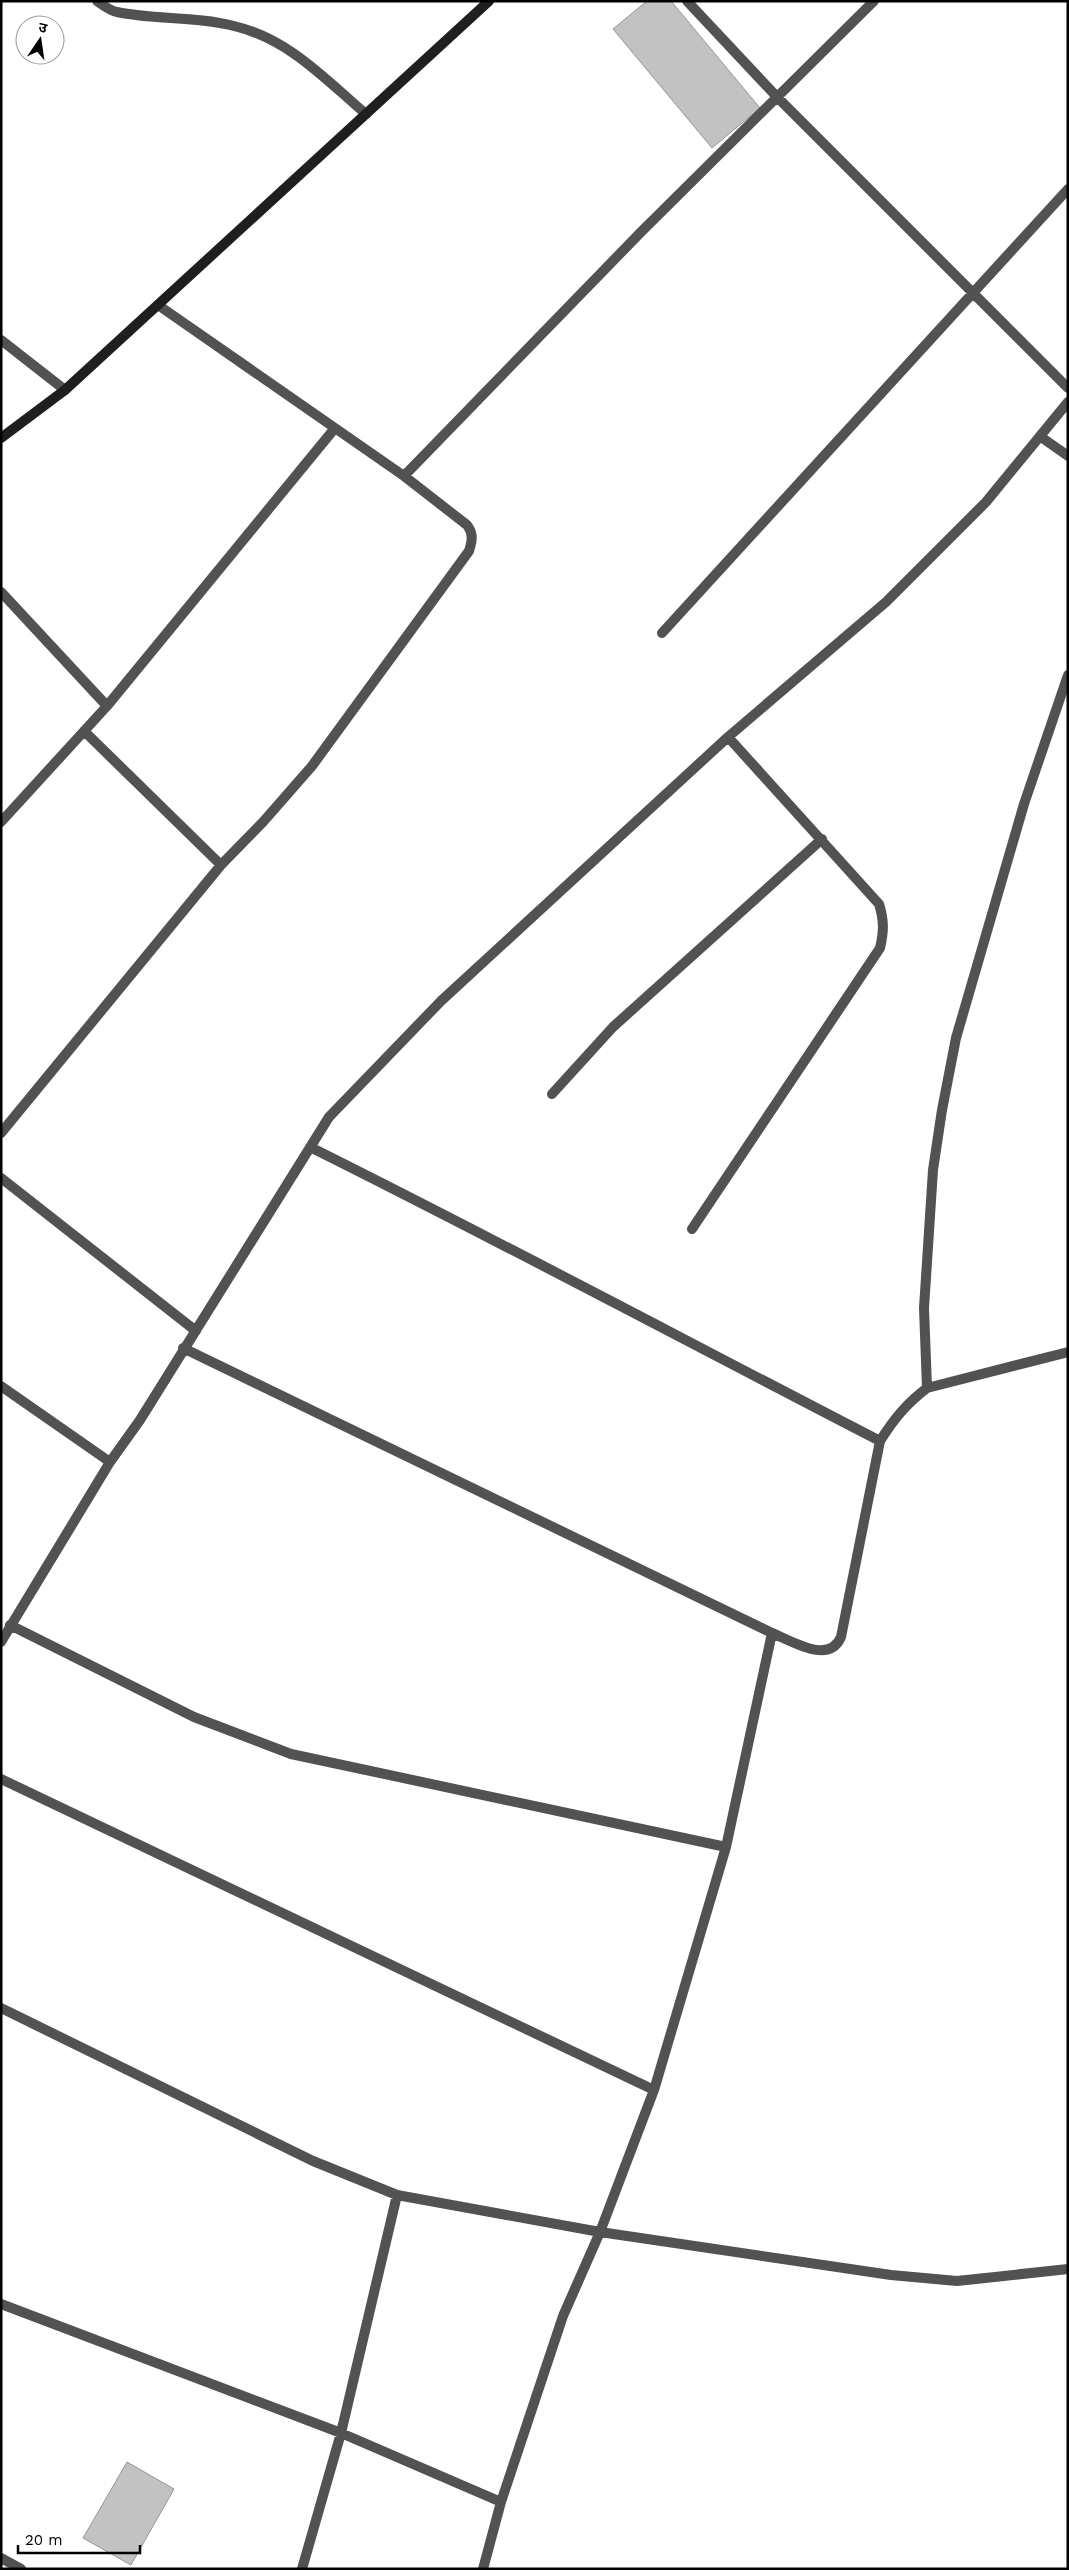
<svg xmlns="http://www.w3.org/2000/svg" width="1069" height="2570" font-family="'Work Sans','Noto Sans Devanagari',sans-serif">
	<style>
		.building { fill: #c2c2c2; stroke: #969696 }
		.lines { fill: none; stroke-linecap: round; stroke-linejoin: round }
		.street { stroke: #525252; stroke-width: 10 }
		.secondary { stroke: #1f1f1f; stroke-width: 10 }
	</style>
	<rect width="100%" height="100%" fill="#fff"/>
	<path class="building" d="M 647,1 L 671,1 L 760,108 L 712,148 L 613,29 Z
		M 127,2462 L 174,2489 L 131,2565 L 83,2538 Z"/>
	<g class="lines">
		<path class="street" d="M 97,1 C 103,5 110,11 117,12 C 155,20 196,16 234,26 C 289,39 325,79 366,114
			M 687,1 L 778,98 L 1068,388
			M 1,340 L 65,390
			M 1041,437 L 1068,456
			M 404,476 L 641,232 L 874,1
			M 1,592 L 107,706
			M 662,633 L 1068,189
			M 1068,675 L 1024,804 L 956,1038 L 942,1110 L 933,1170 L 924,1308 L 927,1388 L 1068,1352
			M 84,731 L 221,865
			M 1,822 L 107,706 L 335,428
			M 552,1094 L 613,1027 L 822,839
			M 1,1133 L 221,865 L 263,822 L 312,766 L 469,551 C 472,541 474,534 467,525 L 404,476 L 158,305
			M 310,1147 C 501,1242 690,1343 880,1441
			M 1,1178 L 196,1331
			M 692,1229 L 880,948 C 884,931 884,920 879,904 L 728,737
			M 183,1348 L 772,1633 C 792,1641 829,1665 841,1637 L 880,1441 C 894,1419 906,1404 927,1388
			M 1,1386 L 110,1462
			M 10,1625 L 194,1717 L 291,1754 L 726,1847
			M 1,1642 L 110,1462 L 140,1420 L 329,1117 L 441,1001 L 728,737 L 886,602 L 986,502 L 1068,402
			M 1,1779 L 654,2090
			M 1,2008 L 313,2161 L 397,2195 L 600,2232 L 891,2275 L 957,2281 L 1068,2269
			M 1,2304 L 341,2433 L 501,2502
			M 1,2558 L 21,2569
			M 302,2569 L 341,2433 L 397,2195
			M 483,2569 L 501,2502 L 563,2316 L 600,2232 L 654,2090 L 726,1847 L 772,1633"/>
		<path class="secondary" d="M 1,438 L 65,390 L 489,1"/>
	</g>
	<rect width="1069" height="2570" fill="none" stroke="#000000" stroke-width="5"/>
	<g transform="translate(40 40) rotate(13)"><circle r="24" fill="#ffffff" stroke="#999999"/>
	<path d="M0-4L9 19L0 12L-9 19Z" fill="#000000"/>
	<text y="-8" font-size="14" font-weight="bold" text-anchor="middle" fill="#000000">उ</text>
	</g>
	<path d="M18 2545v8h122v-8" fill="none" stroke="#000000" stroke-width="2.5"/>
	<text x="25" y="2545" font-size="15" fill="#000000" stroke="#ffffff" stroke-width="4" paint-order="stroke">20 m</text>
</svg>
